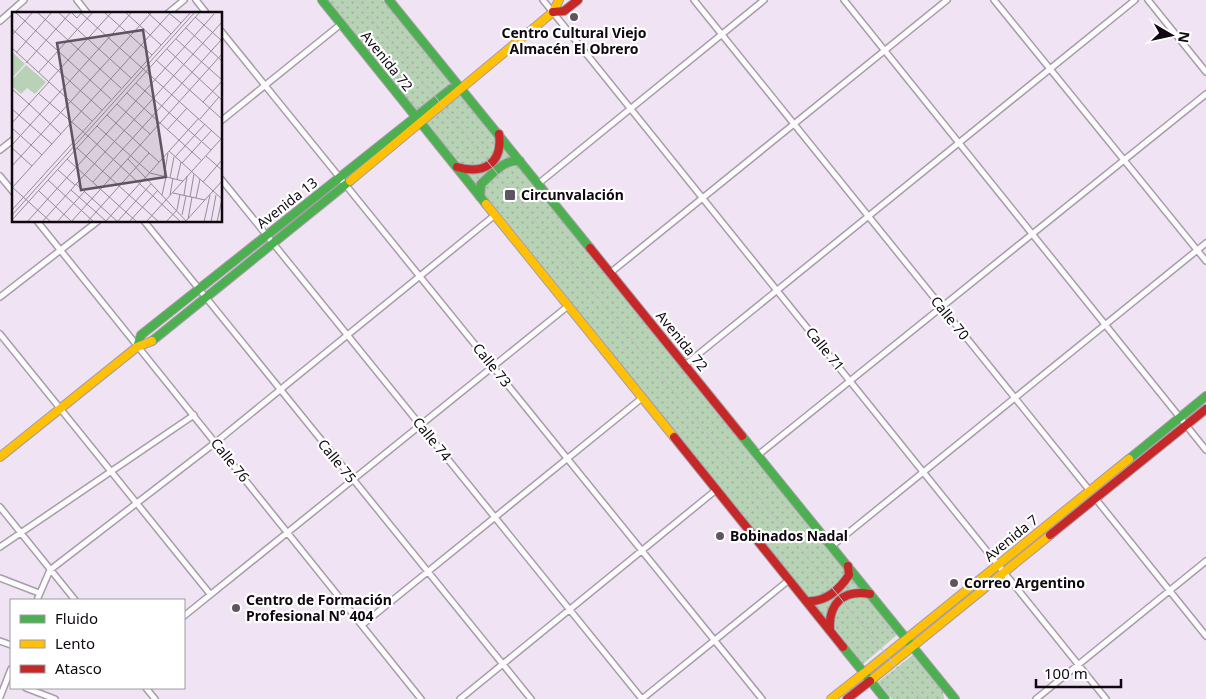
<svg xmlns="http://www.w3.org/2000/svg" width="1206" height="699" font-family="'Noto Sans',sans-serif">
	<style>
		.green { fill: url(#green-dots) }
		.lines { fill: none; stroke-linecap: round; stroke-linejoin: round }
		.street-casing { stroke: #a69da9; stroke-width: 8 }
		.fast-casing { stroke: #a69da9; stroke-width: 10 }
		.slow-casing { stroke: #a69da9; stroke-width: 10 }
		.jam-casing { stroke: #a69da9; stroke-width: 10 }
		.street { stroke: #fdfbfd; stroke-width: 5 }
		.fast { stroke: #4caf50; stroke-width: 8 }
		.slow { stroke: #ffc107; stroke-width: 8 }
		.jam { stroke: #c62828; stroke-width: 8 }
		.tram { stroke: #c2bfc3; stroke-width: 1 }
		.poi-dot { fill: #5e5560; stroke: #fff; stroke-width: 2 }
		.labels { text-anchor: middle; stroke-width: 4.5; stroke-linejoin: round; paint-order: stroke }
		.poi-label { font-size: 14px; font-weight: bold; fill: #0f0811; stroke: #fff; text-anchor: start }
		.street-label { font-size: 14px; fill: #0f0811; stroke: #fff }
		.inset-road { fill: none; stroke: #968b99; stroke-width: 1 }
		.view { fill: #5e5560; fill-opacity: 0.15; stroke: #5e5560; stroke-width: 2.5 }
		.inset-edge { fill: none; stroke: #0f0811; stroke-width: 2.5 }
	</style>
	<defs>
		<pattern id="green-dots" width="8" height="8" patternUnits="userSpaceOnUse" patternTransform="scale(1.25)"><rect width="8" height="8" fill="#b7d2b5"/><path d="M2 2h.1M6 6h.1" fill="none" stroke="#9cb39b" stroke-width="1.8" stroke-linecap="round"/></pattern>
	</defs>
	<rect width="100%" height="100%" fill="#f0e3f3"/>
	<path class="green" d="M 328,0 L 383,0 L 453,83 L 417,112 Z
		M 461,94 L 495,136 L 496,153 L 479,168 L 460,163 L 426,123 Z
		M 504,147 L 513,157 L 478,187 L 468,174 C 487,175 500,167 504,147 Z
		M 516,162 L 847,570 L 847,574 L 819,600 L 810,599 L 483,192 L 483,186 L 510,163 Z
		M 852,577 L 861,588 L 852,588 L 825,618 L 816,606 Z
		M 856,594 L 871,599 L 898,634 L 863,664 L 833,626 C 835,607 840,603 856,594 Z
		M 914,654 L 943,691 L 944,699 L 892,699 L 878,682 Z"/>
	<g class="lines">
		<defs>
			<path id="street" d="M 77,0 L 88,14
				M 196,0 L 207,14
				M 543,0 L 1106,699
				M 694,0 L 1090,491
				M 844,0 L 1206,450
				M 994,0 L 1206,261
				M 1148,0 L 1206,72
				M 167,14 L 184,0
				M 0,21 L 24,0
				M 221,31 L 762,699
				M 221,121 L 341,24
				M 0,150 L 14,139
				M 0,176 L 14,193
				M 221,179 L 642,699
				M 538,184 L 764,0
				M 37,221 L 421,699
				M 144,221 L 531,699
				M 610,273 L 947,0
				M 0,297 L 98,221
				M 0,334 L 210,594
				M 685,365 L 1135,0
				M 758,455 L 1206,94
				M 1095,498 L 1206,636
				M 0,507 L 75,600
				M 832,546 L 1206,243
				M 0,547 L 194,415
				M 0,578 L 39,593
				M 37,600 L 50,570 L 216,442 L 495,215
				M 184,616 L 568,306
				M 362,625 L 642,398
				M 0,641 L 11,645
				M 26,688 L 55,699
				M 146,688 L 155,699
				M 0,697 L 11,669
				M 460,699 L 716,490
				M 642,699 L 789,580
				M 1036,699 L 1206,561"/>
			<path id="fast" d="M 322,0 L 486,204
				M 389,0 L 590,248
				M 480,197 L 481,184 C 493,174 503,159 520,161
				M 152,341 L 350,181
				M 137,347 L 141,335 L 451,89 L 460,87
				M 742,436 L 955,699
				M 1129,459 L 1206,396
				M 843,647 L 885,699"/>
			<path id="slow" d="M 350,181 L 553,12 L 559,0
				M 486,204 L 674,437
				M 0,457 L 137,347 L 152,341
				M 864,673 L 1129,459
				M 870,681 L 1050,535
				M 831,699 L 864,673"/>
			<path id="jam" d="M 553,12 L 564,11 L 578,0
				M 457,167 C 484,175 503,163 499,134
				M 590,248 L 742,436
				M 674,437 L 843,647
				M 1050,535 L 1206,409
				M 806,601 C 825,603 839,590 849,575 L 848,566
				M 830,630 C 828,603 844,589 870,594
				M 847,699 L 870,681"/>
		</defs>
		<use href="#street" class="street-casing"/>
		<use href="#fast" class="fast-casing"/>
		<use href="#slow" class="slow-casing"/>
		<use href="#jam" class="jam-casing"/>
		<use href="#street" class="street"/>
		<use href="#fast" class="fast"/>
		<use href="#slow" class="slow"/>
		<use href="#jam" class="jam"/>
		<path class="tram" d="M 357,0 L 922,699"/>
	</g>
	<g class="poi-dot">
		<circle cx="574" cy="17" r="5"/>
		<rect x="504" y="189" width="12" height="12" rx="2.5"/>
		<circle cx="720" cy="536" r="5"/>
		<circle cx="954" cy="583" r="5"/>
		<circle cx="236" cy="608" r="5"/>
	</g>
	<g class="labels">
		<g class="poi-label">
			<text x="574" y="38" text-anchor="middle">Centro Cultural Viejo<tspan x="574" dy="16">Almacén El Obrero</tspan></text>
			<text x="521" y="200">Circunvalación</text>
			<text x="730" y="541">Bobinados Nadal</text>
			<text x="964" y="588">Correo Argentino</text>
			<text x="246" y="605">Centro de Formación<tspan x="246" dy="16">Profesional N° 404</tspan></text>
		</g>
		<g class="street-label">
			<text transform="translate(387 61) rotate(51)" y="5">Avenida 72</text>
			<text transform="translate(287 203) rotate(-38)" y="5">Avenida 13</text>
			<text transform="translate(950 318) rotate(51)" y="5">Calle 70</text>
			<text transform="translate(682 341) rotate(51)" y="5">Avenida 72</text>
			<text transform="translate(825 349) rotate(51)" y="5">Calle 71</text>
			<text transform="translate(492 365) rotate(51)" y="5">Calle 73</text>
			<text transform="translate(432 439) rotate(51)" y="5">Calle 74</text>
			<text transform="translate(230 460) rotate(51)" y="5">Calle 76</text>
			<text transform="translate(337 461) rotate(51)" y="5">Calle 75</text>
			<text transform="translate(1011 538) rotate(-39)" y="5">Avenida 7</text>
		</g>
	</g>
	<g transform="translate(12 12)">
		<rect width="210" height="210" fill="#f0e3f3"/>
		<path d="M 0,40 L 13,52 L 0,66 ZM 14,53 L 34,70 L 23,82 L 15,76 L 9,82 L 0,74 L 0,68 Z" fill="#b7d2b5"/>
		<path class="inset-road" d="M 3,0 L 99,87M 25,0 L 109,76M 46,0 L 119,66M 92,0 L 140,43M 113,0 L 149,33M 135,0 L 159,22M 69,1 L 210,128M 157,1 L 169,11M 183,5 L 209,28M 174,16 L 210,49M 0,17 L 90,98M 0,23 L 21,0M 164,27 L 210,68M 0,36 L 37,70 L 17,92 L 0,77M 155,37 L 210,88M 4,41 L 40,0M 144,48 L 210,107M 14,51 L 59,0 L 65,6 L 70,0M 26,61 L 81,0M 36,70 L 100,0M 37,70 L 80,109M 124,71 L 199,138M 26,81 L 76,124M 115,81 L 190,149M 191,90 L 210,69M 17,92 L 49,122M 105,92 L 138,122M 0,97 L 40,132M 95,103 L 147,150M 188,107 L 207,85M 0,111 L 17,92M 85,114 L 138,161 L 171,169M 0,116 L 30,143M 155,118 L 175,96M 76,124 L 169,210M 0,133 L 120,0M 0,136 L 20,154M 65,136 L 147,210M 157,139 L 210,187M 194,144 L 210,158M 163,145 L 193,112M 55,147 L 125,210M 116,147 L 175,210M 170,151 L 200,118M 0,154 L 140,0M 46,158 L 63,173M 152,164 L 156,141M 158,166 L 162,145M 165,167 L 169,150M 36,168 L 82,210M 81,170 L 210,27M 191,170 L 210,148M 64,172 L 106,210M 0,175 L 39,210M 0,176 L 159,0M 59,178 L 94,209M 27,179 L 59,209M 161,181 L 193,188M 150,183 L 154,165M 158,183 L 161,166M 172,183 L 175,164M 178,185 L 182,162M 184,186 L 188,167M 0,198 L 179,0M 0,203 L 183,0M 170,203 L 174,184M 176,207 L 180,185M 0,208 L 188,0M 15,210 L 202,2M 30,210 L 210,10M 45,210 L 73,179M 59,210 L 210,42M 75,210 L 137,141M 93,210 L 187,106M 105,210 L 139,172M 117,210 L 146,178M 134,210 L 209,127M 154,210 L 165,198 L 168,182M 173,210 L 210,169M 192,210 L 198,183M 199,210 L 204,183M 205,210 L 210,187"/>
		<path class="view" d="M 131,18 L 154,165 L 69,178 L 45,31 Z"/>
		<rect width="210" height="210" class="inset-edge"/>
	</g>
	<rect x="10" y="599" width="175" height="90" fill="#ffffff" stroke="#9f9ca0"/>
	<rect x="20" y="615" width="25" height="8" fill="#4caf50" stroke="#9f9ca0"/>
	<text x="55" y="624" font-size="15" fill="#0f0811">Fluido</text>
	<rect x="20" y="640" width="25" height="8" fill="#ffc107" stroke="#9f9ca0"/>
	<text x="55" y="649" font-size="15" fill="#0f0811">Lento</text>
	<rect x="20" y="665" width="25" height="8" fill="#c62828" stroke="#9f9ca0"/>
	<text x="55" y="674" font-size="15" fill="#0f0811">Atasco</text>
	<g transform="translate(1171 35) rotate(99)" stroke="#ffffff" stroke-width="4" paint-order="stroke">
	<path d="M0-4L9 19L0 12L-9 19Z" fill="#0f0811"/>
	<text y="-8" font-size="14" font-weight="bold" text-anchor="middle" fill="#0f0811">N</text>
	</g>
	<path d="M1036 679v8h85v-8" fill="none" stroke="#0f0811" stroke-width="2.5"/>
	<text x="1044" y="679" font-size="15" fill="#0f0811" stroke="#ffffff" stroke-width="4" paint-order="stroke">100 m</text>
</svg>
